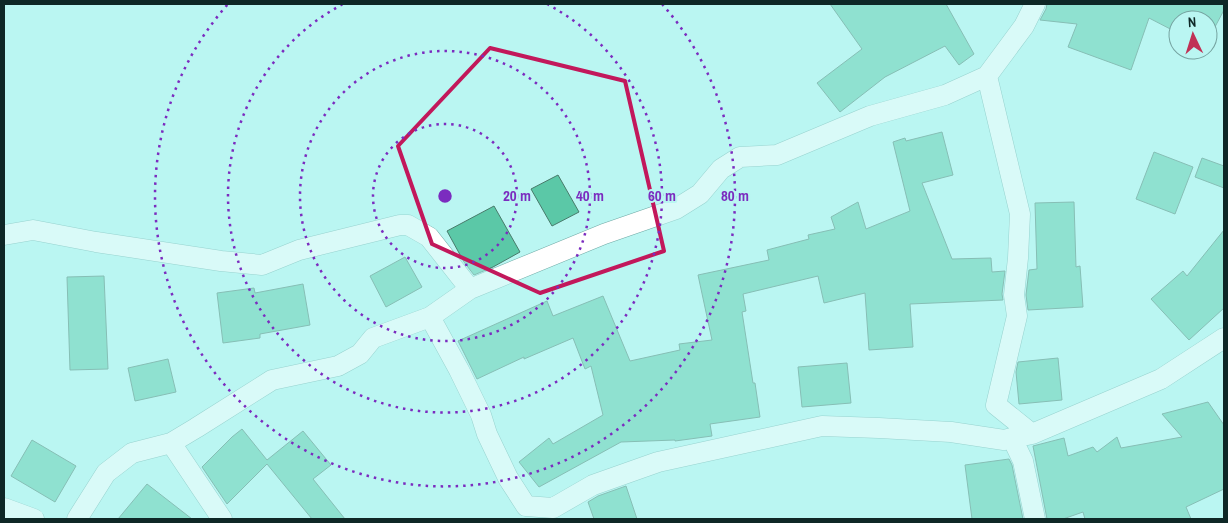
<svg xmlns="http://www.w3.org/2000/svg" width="1228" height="523" font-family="'Archivo Narrow',sans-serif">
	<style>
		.building { fill: #5bc8a7; stroke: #487b6b }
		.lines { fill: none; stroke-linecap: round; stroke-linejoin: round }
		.minor-casing { stroke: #6ea9a5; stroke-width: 21 }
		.minor { stroke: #fff; stroke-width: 20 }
		.marked { fill: none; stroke: #c2185b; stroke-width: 4; stroke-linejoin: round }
		.ring { fill: none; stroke: #7b2cbf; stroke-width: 2.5; stroke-dasharray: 2.5 5 }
		.centre { fill: #7b2cbf; stroke: #baf6f2; stroke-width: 2.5 }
		.ring-label { font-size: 15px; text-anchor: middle; font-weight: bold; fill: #7b2cbf; stroke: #baf6f2; stroke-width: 4; stroke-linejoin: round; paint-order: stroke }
	</style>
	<rect width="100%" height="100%" fill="#baf6f2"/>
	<path class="building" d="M 830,4 L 946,4 L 974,54 L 959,65 L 945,46 L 885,77 L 840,112 L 817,83 L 862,49 Z
		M 1047,4 L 1224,4 L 1224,10 L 1208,40 L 1208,20 L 1178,20 L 1178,33 L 1149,18 L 1131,70 L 1068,47 L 1077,24 L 1040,20 L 1046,9 Z
		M 942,132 L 953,175 L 922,183 L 952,259 L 991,258 L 992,272 L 1005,271 L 1002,294 L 1003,300 L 910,304 L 913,347 L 869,350 L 865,293 L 824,303 L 818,276 L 743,294 L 746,311 L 742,312 L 753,383 L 755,383 L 760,417 L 710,424 L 712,436 L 675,441 L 675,440 L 621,442 L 539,487 L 519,462 L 549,438 L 553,444 L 603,415 L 591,366 L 585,369 L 573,338 L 524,359 L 524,357 L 477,379 L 458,341 L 547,301 L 553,316 L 603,296 L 630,361 L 680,350 L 679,344 L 712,340 L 698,275 L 769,260 L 767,250 L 809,239 L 808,235 L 835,229 L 831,217 L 858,202 L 866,229 L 910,211 L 893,142 L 905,138 L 906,141 Z
		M 1154,152 L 1193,167 L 1175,214 L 1136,199 Z
		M 1202,158 L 1224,166 L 1224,188 L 1195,177 Z
		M 558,175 L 579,212 L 552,226 L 531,189 Z
		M 1074,202 L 1076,267 L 1080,266 L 1083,307 L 1028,310 L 1026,295 L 1029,270 L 1037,269 L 1035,203 Z
		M 494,206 L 520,252 L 493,267 L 474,275 L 464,262 L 447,231 Z
		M 1224,230 L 1224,308 L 1189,340 L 1151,299 L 1183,271 L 1187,276 Z
		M 405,257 L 422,287 L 386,307 L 370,276 Z
		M 104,276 L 108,369 L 70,370 L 67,277 Z
		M 303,284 L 310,325 L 260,334 L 260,338 L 223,343 L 217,293 L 254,288 L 255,293 Z
		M 1058,358 L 1062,400 L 1019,404 L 1016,372 L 1018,362 Z
		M 168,359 L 176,392 L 135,401 L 128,368 Z
		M 847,363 L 851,403 L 802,407 L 798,367 Z
		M 1208,402 L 1224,425 L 1224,489 L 1186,507 L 1191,519 L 1085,519 L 1083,512 L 1063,519 L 1047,519 L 1033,446 L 1064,438 L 1068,456 L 1093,447 L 1097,452 L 1117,437 L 1121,448 L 1182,437 L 1162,414 Z
		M 242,429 L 267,460 L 303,431 L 331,465 L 313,479 L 345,519 L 312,519 L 267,464 L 227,504 L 202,467 L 232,437 Z
		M 32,440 L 76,466 L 55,502 L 11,476 Z
		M 1009,459 L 1012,465 L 1023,519 L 972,519 L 965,465 Z
		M 147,484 L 192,519 L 118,519 Z
		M 626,486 L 637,519 L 594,519 L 588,502 L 598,496 Z"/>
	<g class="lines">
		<defs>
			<path id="minor" d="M 987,76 L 1020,214 L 1018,258 L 1014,295 L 1017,316 L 996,405 L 1032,434
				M 4,235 L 33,230 L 96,242 L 221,261 L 262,265 L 299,250 L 400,225 L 408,225 L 429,237 L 470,289
				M 430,317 L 459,370 L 481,415 L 487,434 L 508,478 L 526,506 L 553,508 L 593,485 L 658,462 L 822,426 L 879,428 L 951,432 L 1004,440 L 1012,438
				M 171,443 L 222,519
				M 4,508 L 34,519
				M 77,519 L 106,473 L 132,453 L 171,443 L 196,428 L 272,380 L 338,366 L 360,354 L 373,338 L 430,317 L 470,289 L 604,234 L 676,209 L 700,194 L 721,169 L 740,157 L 777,155 L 870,116 L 945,95 L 987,76 L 1024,26 L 1035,4
				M 1035,519 L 1023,461 L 1012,438 L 1032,434 L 1161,379 L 1224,338"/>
		</defs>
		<use href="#minor" class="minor-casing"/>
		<use href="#minor" class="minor"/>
	</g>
	<path d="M0 0H1228V523H0ZM 490,48 L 625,81 L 664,251 L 540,293 L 432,244 L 398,146 Z" fill="#baf6f2" fill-opacity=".55" fill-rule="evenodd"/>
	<path class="marked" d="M 490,48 L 625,81 L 664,251 L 540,293 L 432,244 L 398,146 Z"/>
	<g class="ring">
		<circle cx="445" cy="196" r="72"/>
		<circle cx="445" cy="196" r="145"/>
		<path d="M547 4A217 217 0 1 1 343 4"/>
		<path d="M662 4A290 290 0 1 1 228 4"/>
	</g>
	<circle cx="445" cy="196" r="8" class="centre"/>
	<g class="ring-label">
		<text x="517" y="201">20 m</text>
		<text x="590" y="201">40 m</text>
		<text x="662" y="201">60 m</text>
		<text x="735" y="201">80 m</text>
	</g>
	<rect width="1228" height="523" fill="none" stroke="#0e2726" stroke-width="10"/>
	<g transform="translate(1193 35) rotate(356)"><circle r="24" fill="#baf6f2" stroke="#75a3a0"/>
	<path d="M0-4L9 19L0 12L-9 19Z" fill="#c03155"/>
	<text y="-8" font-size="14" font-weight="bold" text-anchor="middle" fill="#0e2726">N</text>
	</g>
</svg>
